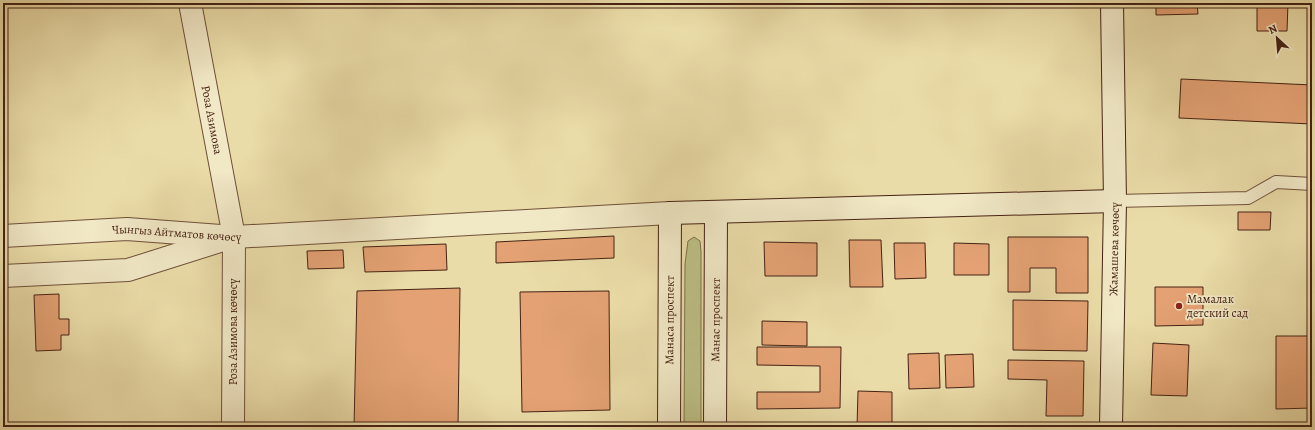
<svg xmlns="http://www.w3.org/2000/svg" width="1315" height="430" font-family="Alegreya,serif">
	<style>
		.green { fill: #bbbf85; stroke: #80704c }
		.building { fill: #e4a274; stroke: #462214 }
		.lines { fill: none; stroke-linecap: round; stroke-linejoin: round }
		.service-casing { stroke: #6f5039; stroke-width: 14 }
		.minor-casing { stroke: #6f5039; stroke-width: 24 }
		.secondary-casing { stroke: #462214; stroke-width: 24 }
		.service { stroke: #f1e8c6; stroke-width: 12 }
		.minor { stroke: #f1e8c6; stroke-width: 22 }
		.secondary { stroke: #f1e8c6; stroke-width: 22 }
		.poi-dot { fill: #8f2418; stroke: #f1e8c6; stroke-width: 1.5 }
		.labels { text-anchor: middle; stroke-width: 3.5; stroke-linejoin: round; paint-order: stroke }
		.street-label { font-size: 12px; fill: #462214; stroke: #f1e8c6 }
		.poi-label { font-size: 12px; fill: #462214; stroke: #f1e8c6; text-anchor: start }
	</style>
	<rect width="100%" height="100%" fill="#eadca8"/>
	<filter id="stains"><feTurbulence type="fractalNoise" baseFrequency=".005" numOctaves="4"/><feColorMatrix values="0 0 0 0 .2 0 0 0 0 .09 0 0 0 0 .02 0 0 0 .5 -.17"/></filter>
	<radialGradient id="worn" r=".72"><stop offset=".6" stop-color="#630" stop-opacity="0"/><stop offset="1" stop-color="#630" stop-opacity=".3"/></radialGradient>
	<path class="green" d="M 694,237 L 700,241 L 701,252 L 701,427 L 684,427 L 685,264 L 688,241 Z"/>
	<path class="building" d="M 1156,3 L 1197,3 L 1198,14 L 1156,15 Z
		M 1257,3 L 1288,3 L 1287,31 L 1257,31 Z
		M 1181,79 L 1312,85 L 1312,124 L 1179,118 Z
		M 1238,212 L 1271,212 L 1270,230 L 1238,230 Z
		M 614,236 L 614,258 L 496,263 L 496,242 Z
		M 1008,237 L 1088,237 L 1088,293 L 1056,293 L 1056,268 L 1030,268 L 1030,292 L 1008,292 Z
		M 849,240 L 881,240 L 883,287 L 850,287 Z
		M 764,242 L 817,243 L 817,276 L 765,276 Z
		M 894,243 L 925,243 L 926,278 L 895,279 Z
		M 954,243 L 989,244 L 989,275 L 954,275 Z
		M 446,244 L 447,270 L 365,272 L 363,247 Z
		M 343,250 L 344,268 L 308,269 L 307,251 Z
		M 1155,287 L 1203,287 L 1203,325 L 1155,326 Z
		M 460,288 L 458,427 L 354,427 L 357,291 Z
		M 609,291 L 610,410 L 522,412 L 520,292 Z
		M 59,294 L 59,319 L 69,319 L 69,335 L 61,335 L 61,350 L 36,351 L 34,295 Z
		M 1013,300 L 1088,301 L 1087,351 L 1013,350 Z
		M 762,321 L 807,322 L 807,346 L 762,345 Z
		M 1276,336 L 1312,336 L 1312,408 L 1276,409 Z
		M 1153,343 L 1189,345 L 1187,396 L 1151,395 Z
		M 757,347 L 841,347 L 840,408 L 757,409 L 757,392 L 820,392 L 820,366 L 757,365 Z
		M 939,353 L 940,388 L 909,389 L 908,354 Z
		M 973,354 L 974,387 L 946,388 L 945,355 Z
		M 1008,360 L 1084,361 L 1083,416 L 1046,416 L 1047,380 L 1008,379 Z
		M 858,391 L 892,392 L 892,427 L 857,427 Z
		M 762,423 L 799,423 L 799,427 L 762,427 Z"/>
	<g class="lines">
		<defs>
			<path id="service" d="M 1115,201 L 1248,198 L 1276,182 L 1312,184"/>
			<g id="minor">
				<path id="s1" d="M 190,3 L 234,237 L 233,427"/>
				<path id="s2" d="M 3,236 L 127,229 L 234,237 L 670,213"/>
				<path d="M 3,276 L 128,270 L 223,240"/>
			</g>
			<g id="secondary">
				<path id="s3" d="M 669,427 L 670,213 L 1115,201"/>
				<path id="s4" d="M 715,427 L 716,213"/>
				<path id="s5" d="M 1111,427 L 1115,201 L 1112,3"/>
			</g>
		</defs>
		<use href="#service" class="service-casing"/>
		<use href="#minor" class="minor-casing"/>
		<use href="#secondary" class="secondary-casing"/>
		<use href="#service" class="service"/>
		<use href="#minor" class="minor"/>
		<use href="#secondary" class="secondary"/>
	</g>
	<circle class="poi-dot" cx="1179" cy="306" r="4"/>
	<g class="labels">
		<g class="street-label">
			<text dy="4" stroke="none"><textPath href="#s1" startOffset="119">Роза Азимова</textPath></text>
			<text dy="4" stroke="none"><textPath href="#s2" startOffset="174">Чынгыз Айтматов көчөсү</textPath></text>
			<text dy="4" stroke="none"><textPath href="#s5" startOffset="178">Жамашева көчөсү</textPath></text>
			<text dy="4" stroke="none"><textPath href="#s3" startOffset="107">Манаса проспект</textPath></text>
			<text dy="4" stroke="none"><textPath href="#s4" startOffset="107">Манас проспект</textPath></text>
			<text transform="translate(233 332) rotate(-90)" y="4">Роза Азимова көчөсү</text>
		</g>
		<g class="poi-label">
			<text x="1187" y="303">Мамалак<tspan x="1187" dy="14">детский сад</tspan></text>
		</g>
	</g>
	<rect width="1315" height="430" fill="none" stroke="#eadca8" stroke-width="16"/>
	<rect x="4" y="4" width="1307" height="422" fill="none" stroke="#462214" stroke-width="2"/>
	<rect x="8" y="8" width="1299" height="414" fill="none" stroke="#462214"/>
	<g transform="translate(1277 38) rotate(334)" stroke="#f1e8c6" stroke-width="3" paint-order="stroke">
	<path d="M0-3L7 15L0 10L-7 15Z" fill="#462214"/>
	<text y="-6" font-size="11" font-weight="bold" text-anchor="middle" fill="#462214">N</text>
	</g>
	<rect width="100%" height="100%" filter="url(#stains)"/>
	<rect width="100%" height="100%" fill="url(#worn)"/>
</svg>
